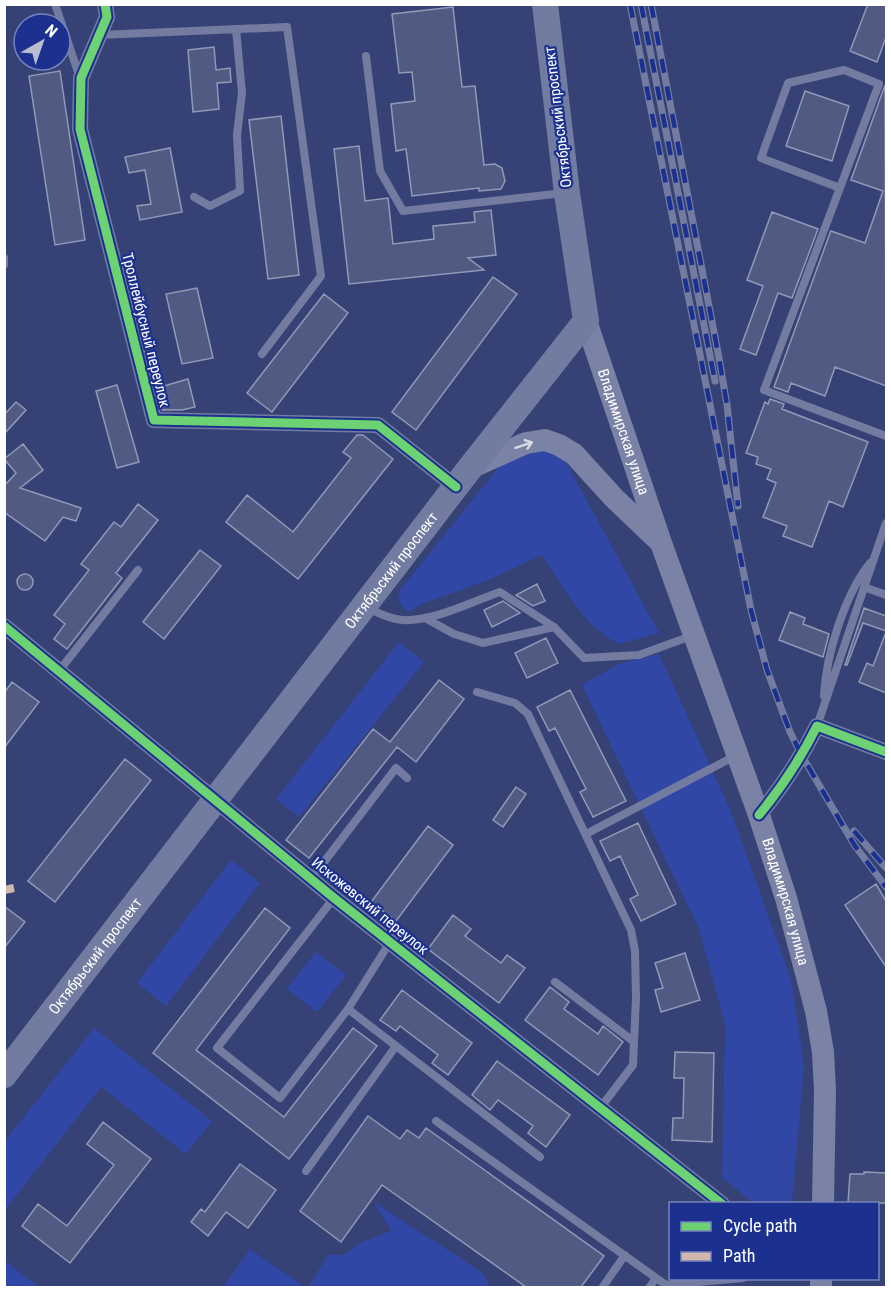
<svg xmlns="http://www.w3.org/2000/svg" width="891" height="1292" font-family="'Roboto Condensed',sans-serif">
	<style>
		.green { fill: #3047a5 }
		.building { fill: #505a83; stroke: #9299b7; stroke-width: 1.5 }
		.lines { fill: none; stroke-linecap: round; stroke-linejoin: round }
		.service { stroke: #737ca0; stroke-width: 8 }
		.minor { stroke: #737ca0; stroke-width: 16 }
		.secondary { stroke: #7a82a5; stroke-width: 22 }
		.primary { stroke: #727ba0; stroke-width: 26 }
		.rail-casing { stroke: #737ca0; stroke-width: 7 }
		.rail { stroke: #1c318f; stroke-width: 4.5; stroke-dasharray: 14; stroke-linecap: butt }
		.quiet { stroke: #d1b7ad; stroke-width: 8; stroke-dasharray: 15 8; stroke-linecap: butt }
		.cycleway-casing { stroke: #1c318f; stroke-width: 13 }
		.cycleway { stroke: #6cd273; stroke-width: 9 }
		.oneway { stroke: #d7dae4 }
		.labels { text-anchor: middle; stroke-width: 4.5; stroke-linejoin: round; paint-order: stroke }
		.street-label { font-size: 15px; fill: #fff; stroke: #1c318f }
	</style>
	<rect width="100%" height="100%" fill="#364275"/>
	<path class="green" d="M 542,450 L 557,455 L 567,464 L 659,633 L 619,644 C 584,627 563,587 542,555 L 489,580 L 421,604 L 410,612 L 403,608 L 398,601 L 400,590 L 499,467 L 513,456 Z
		M 399,642 L 424,662 L 299,817 L 276,799 Z
		M 659,654 L 730,809 L 791,979 L 804,1066 L 792,1203 L 754,1203 L 722,1178 L 725,1024 L 699,929 L 582,685 L 618,664 Z
		M 231,860 L 260,883 L 166,1006 L 137,983 Z
		M 316,952 L 346,975 L 317,1012 L 287,989 Z
		M 94,1028 L 212,1121 L 186,1154 L 101,1087 L 5,1210 L 5,1141 Z
		M 374,1202 L 483,1273 L 490,1287 L 308,1287 L 328,1255 L 344,1255 L 362,1242 L 391,1231 Z
		M 250,1249 L 304,1286 L 303,1287 L 223,1287 Z
		M 5,1261 L 39,1287 L 5,1287 Z"/>
	<path class="building" d="M 868,4 L 886,4 L 886,37 L 877,62 L 850,51 Z
		M 453,7 L 462,87 L 475,86 L 484,165 L 495,164 L 502,168 L 505,181 L 501,189 L 479,191 L 479,188 L 412,196 L 406,149 L 396,151 L 391,104 L 415,101 L 412,72 L 399,73 L 392,14 Z
		M 214,47 L 216,70 L 230,68 L 231,82 L 217,83 L 219,109 L 193,112 L 188,50 Z
		M 60,71 L 85,240 L 55,245 L 29,76 Z
		M 885,85 L 886,386 L 835,367 L 825,396 L 791,383 L 788,392 L 774,387 L 830,233 L 831,231 L 865,243 L 883,191 L 851,180 Z
		M 805,91 L 849,106 L 832,161 L 786,146 Z
		M 281,116 L 299,275 L 268,279 L 249,120 Z
		M 359,146 L 365,201 L 388,198 L 393,244 L 434,239 L 433,226 L 475,222 L 474,212 L 491,210 L 496,255 L 468,258 L 484,270 L 349,284 L 334,149 Z
		M 170,148 L 182,212 L 140,220 L 137,206 L 151,204 L 145,170 L 129,173 L 125,157 Z
		M 772,212 L 818,229 L 792,298 L 778,293 L 756,355 L 740,349 L 763,286 L 747,280 Z
		M 493,277 L 517,294 L 416,430 L 392,412 Z
		M 197,288 L 213,358 L 182,364 L 166,294 Z
		M 324,294 L 348,313 L 272,412 L 247,393 Z
		M 188,379 L 195,407 L 182,410 L 162,410 L 157,388 Z
		M 117,385 L 139,462 L 117,468 L 96,391 Z
		M 770,399 L 784,404 L 782,409 L 868,442 L 843,507 L 829,501 L 812,547 L 783,536 L 787,526 L 763,517 L 776,483 L 767,479 L 771,469 L 756,464 L 758,457 L 746,453 L 765,402 L 768,404 Z
		M 16,402 L 26,410 L 4,434 L 4,415 Z
		M 357,435 L 363,435 L 393,459 L 298,579 L 226,522 L 247,495 L 293,532 L 351,458 L 343,452 Z
		M 23,444 L 43,470 L 20,488 L 81,508 L 76,521 L 63,517 L 45,541 L 4,512 L 4,483 L 7,483 L 16,473 L 4,459 Z
		M 138,504 L 158,520 L 116,573 L 122,578 L 67,649 L 54,639 L 65,624 L 54,615 L 89,570 L 81,564 L 114,522 L 121,527 Z
		M 200,550 L 221,566 L 164,639 L 143,622 Z
		M17 582a8 8 0 1 1 16 0a8 8 0 1 1-16 0Z
		M 537,584 L 545,601 L 533,606 L 516,595 Z
		M 503,601 L 520,613 L 492,627 L 484,610 Z
		M 864,608 L 886,616 L 886,631 L 863,623 L 847,665 L 845,665 Z
		M 790,612 L 805,618 L 803,624 L 829,634 L 823,657 L 779,640 Z
		M 886,632 L 886,693 L 859,682 L 867,663 L 873,666 Z
		M 546,638 L 558,663 L 527,678 L 515,653 Z
		M 439,680 L 464,699 L 416,762 L 397,747 L 309,858 L 286,840 L 373,729 L 390,742 Z
		M 12,682 L 39,702 L 4,748 L 4,693 Z
		M 570,690 L 626,801 L 593,817 L 580,792 L 586,789 L 555,728 L 549,731 L 537,707 Z
		M 125,759 L 151,780 L 55,902 L 28,881 Z
		M 516,787 L 526,794 L 503,827 L 493,820 Z
		M 638,823 L 676,904 L 641,921 L 630,899 L 638,895 L 620,856 L 610,861 L 600,841 Z
		M 428,826 L 453,845 L 396,921 L 371,902 Z
		M 876,884 L 886,901 L 886,967 L 845,905 Z
		M 4,906 L 25,922 L 4,948 Z
		M 265,908 L 290,928 L 196,1050 L 284,1117 L 353,1028 L 377,1046 L 289,1159 L 153,1053 Z
		M 453,915 L 471,929 L 465,936 L 501,963 L 507,955 L 525,968 L 499,1003 L 428,949 Z
		M 685,953 L 700,1000 L 661,1012 L 655,990 L 663,988 L 655,963 Z
		M 550,987 L 569,1002 L 564,1009 L 598,1034 L 603,1026 L 623,1042 L 598,1075 L 525,1020 Z
		M 402,990 L 472,1043 L 448,1075 L 432,1063 L 438,1055 L 400,1026 L 396,1031 L 380,1020 Z
		M 675,1052 L 714,1053 L 712,1142 L 672,1140 L 673,1118 L 683,1118 L 684,1078 L 674,1078 Z
		M 497,1061 L 570,1115 L 546,1147 L 528,1133 L 533,1126 L 498,1100 L 490,1110 L 472,1095 Z
		M 368,1116 L 400,1139 L 407,1130 L 419,1138 L 426,1128 L 604,1256 L 581,1287 L 526,1287 L 382,1185 L 341,1242 L 300,1211 Z
		M 103,1122 L 151,1159 L 70,1263 L 22,1226 L 38,1204 L 67,1226 L 114,1165 L 87,1144 Z
		M 240,1164 L 276,1190 L 248,1228 L 226,1212 L 208,1236 L 191,1222 L 201,1209 L 205,1212 Z
		M 864,1172 L 886,1173 L 886,1203 L 848,1203 L 850,1174 L 864,1174 Z"/>
	<g class="lines">
		<path class="service" d="M 55,4 L 80,78
			M 99,35 L 287,27 L 321,276 L 262,354
			M 366,56 L 380,171 L 403,211 L 564,193
			M 840,188 L 761,158 L 788,83 L 844,70 L 879,84 L 764,390 L 886,436
			M 194,197 L 210,206 L 240,191 L 237,135 L 242,93 L 236,29
			M 4,258 L 4,265
			M 864,587 L 886,595
			M 367,608 C 378,613 389,619 402,620 C 432,622 471,602 500,592 L 554,627 L 584,658 L 639,655 L 694,635
			M 425,618 L 454,634 L 483,643 L 554,627
			M 59,671 L 138,570
			M 477,692 L 515,703 L 528,714 L 631,930 L 635,951 L 636,998 L 633,1065 L 601,1107
			M 824,696 C 826,655 844,596 870,563
			M 817,726 L 886,523
			M 586,834 L 737,755
			M 311,879 L 396,768 L 407,778
			M 334,898 L 217,1048 L 280,1098 L 348,1009 L 390,942
			M 555,982 L 633,1041
			M 348,1009 L 540,1157
			M 436,1121 L 666,1285 L 743,1278
			M 306,1171 L 396,1046
			M 602,1288 L 625,1255
			M 649,1288 L 656,1278"/>
		<path class="minor" d="M 105,4 L 107,17 L 81,78 L 80,129 L 154,420 L 378,425 L 456,487
			M 4,626 L 334,898 L 722,1204
			M 759,815 C 782,787 801,758 817,726 L 886,752"/>
		<g class="secondary">
			<path id="s1" d="M 586,321 L 661,543 L 759,815 L 786,898 L 797,939 L 816,1011 L 823,1052 L 825,1091 L 823,1204"/>
			<path d="M 470,468 L 526,443 L 545,440 L 559,445 L 574,454 L 614,498 L 658,540"/>
			<path d="M 821,1288 L 821,1278"/>
		</g>
		<path class="primary" id="s2" d="M 4,1075 L 470,468 L 586,321 L 567,193 L 545,4"/>
		<defs>
			<path id="rail" d="M 630,4 L 751,610 L 767,670 L 790,732 L 802,756 L 855,846 L 886,887
				M 641,4 L 715,381
				M 651,4 L 719,358 L 727,405 L 738,506
				M 854,831 L 886,868"/>
		</defs>
		<use href="#rail" class="rail-casing"/>
		<use href="#rail" class="rail"/>
		<path class="quiet" d="M 4,890 L 14,888"/>
		<defs>
			<path id="cycleway" d="M 105,4 L 107,17 L 81,78 L 80,129 L 154,420 L 378,425 L 456,487
				M 4,626 L 334,898 L 722,1204
				M 759,815 C 782,787 801,758 817,726 L 886,752"/>
		</defs>
		<use href="#cycleway" class="cycleway-casing"/>
		<use href="#cycleway" class="cycleway"/>
	</g>
	<defs><path id="oneway-shaft" d="M-6 0H5M1.5-3L5.5 0L1.5 3" fill="none" stroke-width="1.6" stroke-linecap="round" stroke-linejoin="round" transform="scale(1.5)"/></defs>
	<use class="oneway" href="#oneway-shaft" transform="translate(524 445) rotate(-18)"/>
	<g class="labels">
		<g class="street-label">
			<text transform="translate(558 117) rotate(-97)" y="5">Октябрьский проспект</text>
			<text transform="translate(146 330) rotate(76)" y="5">Троллейбусный переулок</text>
			<text dy="5" stroke="none"><textPath href="#s1" startOffset="117">Владимирская улица</textPath></text>
			<text dy="5" stroke="none"><textPath href="#s2" startOffset="636">Октябрьский проспект</textPath></text>
			<text dy="5" stroke="none"><textPath href="#s1" startOffset="614">Владимирская улица</textPath></text>
			<text transform="translate(370 906) rotate(39)" y="5">Искожевский переулок</text>
			<text dy="5" stroke="none"><textPath href="#s2" startOffset="150">Октябрьский проспект</textPath></text>
		</g>
	</g>
	<rect width="891" height="1292" fill="none" stroke="#ffffff" stroke-width="12"/>
	<rect x="669" y="1202" width="210" height="78" fill="#1c318f" stroke="#7783bc" stroke-width="1.5"/>
	<rect x="681" y="1222" width="30" height="9" fill="#6cd273" stroke="#7783bc" stroke-width="1.5"/>
	<text x="723" y="1232" font-size="18" fill="#ffffff">Cycle path</text>
	<rect x="681" y="1252" width="30" height="9" fill="#d1b7ad" stroke="#7783bc" stroke-width="1.5"/>
	<text x="723" y="1262" font-size="18" fill="#ffffff">Path</text>
	<g transform="translate(42 42) rotate(40)"><circle r="28" fill="#1c318f" stroke="#7783bc" stroke-width="1.5"/>
	<path d="M0-4.5L10 22L0 15L-10 22Z" fill="#b9bdcf"/>
	<text y="-9" font-size="16" font-weight="bold" text-anchor="middle" fill="#ffffff">N</text>
	</g>
</svg>
